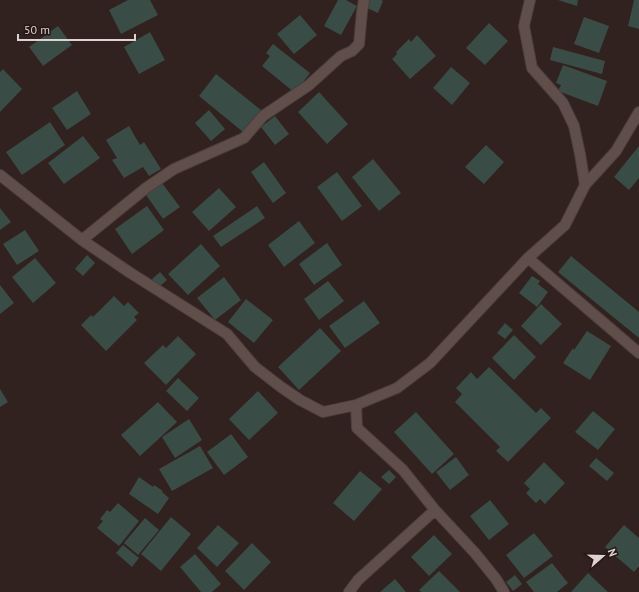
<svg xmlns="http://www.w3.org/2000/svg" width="639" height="592" font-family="'PT Sans',sans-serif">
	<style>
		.building { fill: #3a4c46 }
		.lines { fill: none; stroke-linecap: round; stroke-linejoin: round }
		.minor-casing { stroke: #4b3e3d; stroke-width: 12 }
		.minor { stroke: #604e4b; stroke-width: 10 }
	</style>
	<rect width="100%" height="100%" fill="#31211f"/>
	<path class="building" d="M 128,0 L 150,0 L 158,15 L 121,34 L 109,10 Z
		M 338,0 L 346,0 L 357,6 L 341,35 L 324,26 Z
		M 370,0 L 381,0 L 383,1 L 378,13 L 367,8 Z
		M 558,0 L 578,0 L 577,6 Z
		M 634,0 L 639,0 L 639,29 L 628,26 Z
		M 300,15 L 317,35 L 294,54 L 277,34 Z
		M 584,17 L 609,26 L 599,53 L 574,44 Z
		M 489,23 L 508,41 L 485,65 L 466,48 Z
		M 58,26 L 72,45 L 43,66 L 29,47 Z
		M 150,32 L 165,60 L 139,74 L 124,47 Z
		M 417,35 L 436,56 L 410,79 L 392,59 L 397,54 L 396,52 L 409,39 L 411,42 Z
		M 273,44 L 310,73 L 295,93 L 262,66 L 270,56 L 266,53 Z
		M 553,47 L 605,61 L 602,74 L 550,60 Z
		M 563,65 L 607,81 L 598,106 L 558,91 L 561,85 L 556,83 Z
		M 451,67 L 470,83 L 452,105 L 433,88 Z
		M 3,69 L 22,89 L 0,112 L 0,72 Z
		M 216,74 L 261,110 L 243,132 L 199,96 Z
		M 77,91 L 91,114 L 67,130 L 52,108 Z
		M 319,92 L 348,124 L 327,144 L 298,112 Z
		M 209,110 L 225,129 L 211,141 L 195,123 Z
		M 275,116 L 289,134 L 275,145 L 261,127 Z
		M 50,122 L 65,145 L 22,175 L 6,152 Z
		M 129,126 L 140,145 L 144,142 L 161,169 L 149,176 L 143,167 L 124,178 L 112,160 L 117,158 L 106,140 Z
		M 83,136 L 100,158 L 64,184 L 48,163 Z
		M 486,145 L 504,162 L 484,184 L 465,167 Z
		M 639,146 L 639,178 L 629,190 L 614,177 Z
		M 373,159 L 401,193 L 379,211 L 352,177 Z
		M 264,162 L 286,193 L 273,203 L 251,172 Z
		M 337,172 L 362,206 L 342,221 L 317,187 Z
		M 162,183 L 180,207 L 163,219 L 146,195 Z
		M 219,188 L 236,207 L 209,231 L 192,212 Z
		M 147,206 L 164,230 L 132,254 L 115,229 Z
		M 257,206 L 265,218 L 221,247 L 213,236 Z
		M 0,208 L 11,222 L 0,230 Z
		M 299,221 L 315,243 L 284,267 L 268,245 Z
		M 25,230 L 39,251 L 17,265 L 3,244 Z
		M 327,243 L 342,265 L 314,285 L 299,264 Z
		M 201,244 L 220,266 L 188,295 L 168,274 Z
		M 87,255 L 95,263 L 83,276 L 75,269 Z
		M 571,256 L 639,312 L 639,338 L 558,272 Z
		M 35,258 L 56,283 L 33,303 L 12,277 Z
		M 160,272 L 167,280 L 159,287 L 152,279 Z
		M 532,276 L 540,281 L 538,284 L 548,292 L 537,307 L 519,293 Z
		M 224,277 L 241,300 L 215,320 L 197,298 Z
		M 328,281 L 344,301 L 319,320 L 304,299 Z
		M 0,285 L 14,303 L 0,314 Z
		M 114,296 L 124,306 L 128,302 L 139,313 L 134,317 L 137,320 L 106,351 L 81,325 L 91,315 L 93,317 Z
		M 246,299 L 273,320 L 254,343 L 228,322 Z
		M 364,301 L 380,323 L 345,348 L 329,326 Z
		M 541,304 L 562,324 L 541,345 L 521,326 Z
		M 505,323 L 513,330 L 505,339 L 497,333 Z
		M 320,328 L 341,351 L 299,390 L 278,367 Z
		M 587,331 L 611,346 L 590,380 L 563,363 L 573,348 L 574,350 Z
		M 514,335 L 536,357 L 514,380 L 492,358 Z
		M 178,336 L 196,354 L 166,385 L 144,363 L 163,345 L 166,348 Z
		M 489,367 L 536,413 L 541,408 L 551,418 L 508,462 L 496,451 L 500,447 L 455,402 L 462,394 L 456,388 L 471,372 L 477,379 Z
		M 178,378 L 199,398 L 187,411 L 166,391 Z
		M 0,389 L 8,402 L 0,407 Z
		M 258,391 L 278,413 L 249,440 L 229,419 Z
		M 158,402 L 177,422 L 140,456 L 121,435 Z
		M 593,411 L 615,429 L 598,450 L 575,432 Z
		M 416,412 L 454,454 L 432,474 L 394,432 Z
		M 189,419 L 202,440 L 175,458 L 162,437 Z
		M 231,434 L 248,457 L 224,475 L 207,452 Z
		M 200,446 L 213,468 L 172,491 L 159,469 Z
		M 456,457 L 469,475 L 450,490 L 436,472 Z
		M 596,458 L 614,473 L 607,481 L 589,466 Z
		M 544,462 L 565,483 L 545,504 L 540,499 L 536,503 L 526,493 L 530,489 L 524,483 Z
		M 389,470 L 396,477 L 389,484 L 381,477 Z
		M 360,471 L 382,489 L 354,521 L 333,503 Z
		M 139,477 L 153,487 L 154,485 L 163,491 L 162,492 L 169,498 L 158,514 L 129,494 Z
		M 490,500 L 509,524 L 489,540 L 470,516 Z
		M 118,503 L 139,521 L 119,546 L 97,528 L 103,521 L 100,519 L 107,510 L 110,512 Z
		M 171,517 L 191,534 L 161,571 L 141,554 Z
		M 145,518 L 159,530 L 138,555 L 124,543 Z
		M 218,525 L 239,543 L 217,567 L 197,548 Z
		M 624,525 L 639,538 L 639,566 L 634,572 L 605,547 Z
		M 534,533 L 553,556 L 524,578 L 506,555 Z
		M 434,535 L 452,554 L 429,576 L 411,557 Z
		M 252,543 L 271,562 L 244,590 L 225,571 Z
		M 123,545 L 139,558 L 132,567 L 116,553 Z
		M 195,554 L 221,584 L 212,592 L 201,592 L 180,567 Z
		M 552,563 L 568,583 L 557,592 L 534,592 L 526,582 Z
		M 439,571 L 460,592 L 421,592 L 419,590 Z
		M 588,573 L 608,592 L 571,592 Z
		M 515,575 L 522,584 L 513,591 L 506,582 Z
		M 395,579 L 406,592 L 380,592 Z"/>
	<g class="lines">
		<defs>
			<path id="minor" d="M 0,175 L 82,240 L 129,272 L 227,334 L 255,367 L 281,387 L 300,400 L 323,412 L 356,405 L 397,388 L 430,363 L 528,258 L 565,225 L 585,185 L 580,154 L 574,126 L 563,103 L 532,68 L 524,26 L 530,0
				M 585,185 L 616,151 L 639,112
				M 82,240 L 146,188 L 174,169 L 244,138 L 263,116 L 309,85 L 341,56 L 352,51 L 359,44 L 362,12 L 364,0
				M 528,258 L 639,353
				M 356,405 L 357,428 L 403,470 L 435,510 L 475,553 L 496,579 L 504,592
				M 349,592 L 358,580 L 435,510"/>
		</defs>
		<use href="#minor" class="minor-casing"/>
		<use href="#minor" class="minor"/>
	</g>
	<g transform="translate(603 556) rotate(70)" stroke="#271815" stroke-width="3" paint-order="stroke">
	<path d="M0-3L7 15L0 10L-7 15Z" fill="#ded3d1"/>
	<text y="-6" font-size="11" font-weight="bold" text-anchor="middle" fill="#ded3d1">N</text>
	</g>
	<path d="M18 34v6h117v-6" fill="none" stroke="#ded3d1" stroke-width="2"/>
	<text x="24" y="34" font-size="12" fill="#ded3d1" stroke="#271815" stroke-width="3" paint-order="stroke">50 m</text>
</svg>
